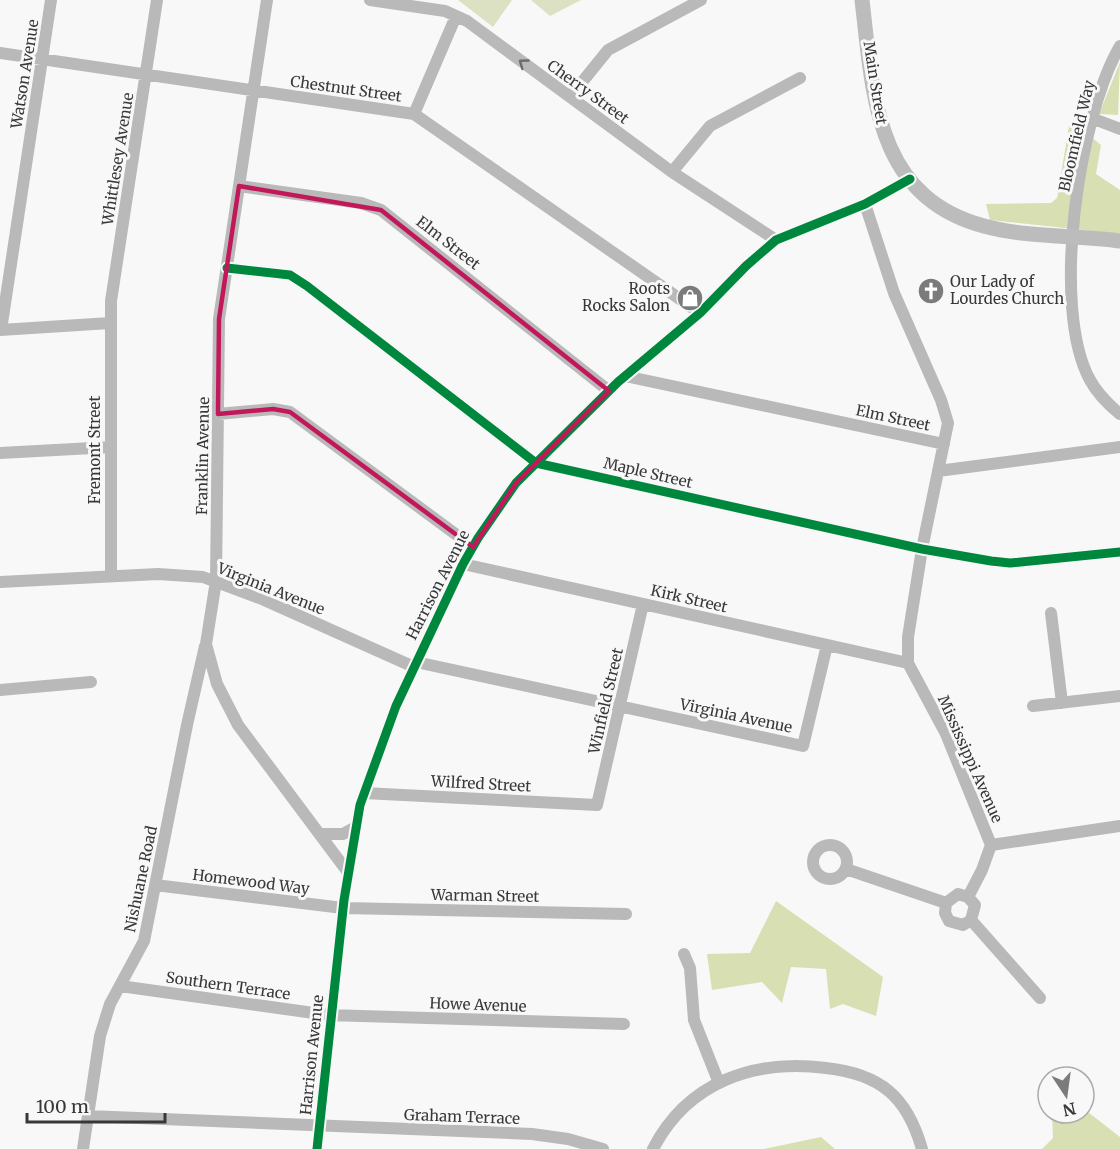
<svg xmlns="http://www.w3.org/2000/svg" width="1120" height="1149" font-family="Merriweather,serif">
	<style>
		.green { fill: #dce1c4 }
		.forest { fill: #d8dfb2 }
		.lines { fill: none; stroke-linecap: round; stroke-linejoin: round }
		.minor { stroke: #bab9b9; stroke-width: 12 }
		.major { stroke: #bcbcbd; stroke-width: 15 }
		.cycleway-casing { stroke: #f8f8f9; stroke-width: 13 }
		.cycleway { stroke: #00873e; stroke-width: 9 }
		.oneway { stroke: #6c6c6c }
		.marked { fill: none; stroke: #c2185b; stroke-width: 4.5; stroke-linejoin: round }
		.labels { text-anchor: middle; stroke-width: 6; stroke-linejoin: round; paint-order: stroke }
		.street-label { font-size: 15px; fill: #383839; stroke: #f8f8f9 }
		.poi-label { font-size: 15px; fill: #383839; stroke: #f8f8f9; text-anchor: start }
	</style>
	<rect width="100%" height="100%" fill="#f8f8f9"/>
	<path class="green" d="M 458,0 L 512,0 L 493,27 Z
		M 531,0 L 581,0 L 550,16 Z"/>
	<path class="forest" d="M 1120,62 L 1118,115 L 1099,114 Z
		M 1069,126 L 1079,127 L 1101,145 L 1096,174 L 1120,190 L 1120,234 L 990,220 L 986,204 L 1051,203 L 1057,198 Z
		M 776,901 L 883,977 L 876,1016 L 843,1004 L 830,1009 L 826,969 L 791,967 L 782,1003 L 762,982 L 712,990 L 707,954 L 750,953 Z
		M 1084,1109 L 1120,1137 L 1120,1149 L 1042,1149 L 1053,1138 L 1052,1113 L 1084,1113 Z
		M 821,1137 L 835,1149 L 764,1149 Z"/>
	<g class="lines">
		<path class="minor" d="M 267,0 L 219,319 L 216,581 L 206,644 L 217,684 L 238,725 L 347,871
			M 370,0 L 445,11 L 467,21 L 672,172 L 776,240
			M 1120,46 C 1079,116 1050,307 1090,380 C 1097,393 1109,405 1120,414
			M 0,53 L 414,114 L 700,313
			M 570,97 L 608,50 L 701,0
			M 414,114 L 456,16
			M 1094,119 L 1120,129
			M 672,172 L 710,126 L 800,78
			M 239,186 L 361,203 L 381,210 L 609,391
			M 865,204 L 894,293 L 941,400 L 948,423 L 922,549 L 908,637 L 908,663 L 946,734 L 991,845
			M 227,268 L 290,275 L 307,286 L 536,463 L 922,549 L 991,561 L 1010,563 L 1120,552
			M 0,330 L 110,323
			M 1,330 L 51,0
			M 625,376 L 944,444
			M 218,414 L 273,409 L 290,412 L 473,547
			M 0,453 L 111,447
			M 938,471 L 1120,447
			M 463,564 L 908,663
			M 111,576 L 111,301 L 157,0
			M 0,582 L 158,574 L 203,577 L 262,599 L 414,667
			M 1051,613 L 1062,703
			M 416,662 L 803,746 L 827,645
			M 0,690 L 91,682
			M 1033,706 L 1120,696
			M 364,793 L 597,805 L 643,604
			M 320,834 L 343,834 L 354,828
			M813 862a17 17 0 1 1 34 0a17 17 0 1 1-34 0Z
			M 991,845 L 1120,826
			M 846,869 L 946,903
			M 155,885 L 343,908 L 626,914
			M 968,897 L 982,870 L 991,845
			M 968,897 L 975,905 L 971,920
			M 946,903 L 945,913 L 949,921 L 963,925 L 971,920
			M 946,903 L 958,894 L 968,897
			M 971,920 L 1040,998
			M 684,954 L 690,968 L 694,1020 L 719,1083
			M 120,986 L 328,1015 L 624,1024
			M 88,1116 L 532,1134 L 568,1139 L 603,1149
			M 83,1149 L 100,1036 L 110,1004 L 144,941 L 187,725 L 205,646
			M 317,1149 L 344,900 L 360,805 L 396,706 L 463,564 L 478,538 L 516,483 L 618,382 L 700,313 L 746,266 L 776,240 L 865,204 L 910,179
			M 653,1149 C 688,1081 755,1059 826,1068 C 880,1074 907,1096 922,1149"/>
		<path class="major" d="M 862,0 C 873,92 874,197 984,226 C 1028,238 1076,235 1120,241"/>
		<defs>
			<path id="cycleway" d="M 227,268 L 290,275 L 307,286 L 536,463 L 922,549 L 991,561 L 1010,563 L 1120,552
				M 317,1149 L 344,900 L 360,805 L 396,706 L 463,564 L 478,538 L 516,483 L 618,382 L 700,313 L 746,266 L 776,240 L 865,204 L 910,179"/>
		</defs>
		<use href="#cycleway" class="cycleway-casing"/>
		<use href="#cycleway" class="cycleway"/>
	</g>
	<defs><path id="oneway-chevron" d="M-2-3.5L2.5 0L-2 3.5" fill="none" stroke-width="1.6" stroke-linecap="round" stroke-linejoin="round" transform="scale(1.5)"/></defs>
	<use class="oneway" href="#oneway-chevron" transform="translate(523 63) rotate(-144)"/>
	<path class="marked" d="M 239,186 L 381,210 L 609,391 L 516,483 L 473,547 L 290,412 L 273,409 L 218,414 L 219,319 Z"/>
	<defs>
		<symbol id="church-disc" viewBox="-11 -11 22 22"><circle r="9.5" fill="#7b7b7c" stroke="#f8f8f9"/><path d="M-1.2-6h2.4v3.5h3.3v2.4h-3.3V6h-2.4V-.1h-3.3v-2.4h3.3Z" fill="#fff"/></symbol>
		<symbol id="shop-disc" viewBox="-11 -11 22 22"><circle r="9.5" fill="#7b7b7c" stroke="#f8f8f9"/><path d="M-5-2.5h2.3a2.7 3.5 0 0 1 5.4 0H5L5.5 6h-11ZM-1.5-2.5h3a1.5 2.3 0 0 0-3 0Z" fill="#fff"/></symbol>
	</defs>
	<g fill-rule="evenodd">
		<use href="#church-disc" x="916" y="276" width="30" height="30"/>
		<use href="#shop-disc" x="675" y="283" width="30" height="30"/>
	</g>
	<g class="labels">
		<g class="street-label">
			<text transform="translate(25 74) rotate(-81)" y="5">Watson Avenue</text>
			<text transform="translate(875 83) rotate(81)" y="5">Main Street</text>
			<text transform="translate(346 89) rotate(8)" y="5">Chestnut Street</text>
			<text transform="translate(588 92) rotate(36)" y="5">Cherry Street</text>
			<text transform="translate(1077 136) rotate(-77)" y="5">Bloomfield Way</text>
			<text transform="translate(118 159) rotate(-81)" y="5">Whittlesey Avenue</text>
			<text transform="translate(448 243) rotate(38)" y="5">Elm Street</text>
			<text transform="translate(893 418) rotate(12)" y="5">Elm Street</text>
			<text transform="translate(95 450) rotate(-90)" y="5">Fremont Street</text>
			<text transform="translate(203 456) rotate(-89)" y="5">Franklin Avenue</text>
			<text transform="translate(648 473) rotate(13)" y="5">Maple Street</text>
			<text transform="translate(438 585) rotate(-63)" y="5">Harrison Avenue</text>
			<text transform="translate(271 589) rotate(22)" y="5">Virginia Avenue</text>
			<text transform="translate(689 599) rotate(13)" y="5">Kirk Street</text>
			<text transform="translate(606 701) rotate(-77)" y="5">Winfield Street</text>
			<text transform="translate(736 716) rotate(12)" y="5">Virginia Avenue</text>
			<text transform="translate(970 759) rotate(66)" y="5">Mississippi Avenue</text>
			<text transform="translate(481 784) rotate(3)" y="5">Wilfred Street</text>
			<text transform="translate(141 879) rotate(-78)" y="5">Nishuane Road</text>
			<text transform="translate(251 882) rotate(7)" y="5">Homewood Way</text>
			<text transform="translate(485 896) rotate(1)" y="5">Warman Street</text>
			<text transform="translate(228 986) rotate(8)" y="5">Southern Terrace</text>
			<text transform="translate(478 1005) rotate(2)" y="5">Howe Avenue</text>
			<text transform="translate(312 1055) rotate(-84)" y="5">Harrison Avenue</text>
			<text transform="translate(462 1117) rotate(2)" y="5">Graham Terrace</text>
		</g>
		<g class="poi-label">
			<text x="950" y="287">Our Lady of<tspan x="950" dy="17">Lourdes Church</tspan></text>
			<text x="670" y="294" text-anchor="end">Roots<tspan x="670" dy="17">Rocks Salon</tspan></text>
		</g>
	</g>
	<g transform="translate(1066 1095) rotate(167)"><circle r="28" fill="#f8f8f9" stroke="#ababac" stroke-width="1.5"/>
	<path d="M0-4.5L10 22L0 15L-10 22Z" fill="#7b7b7c"/>
	<text y="-9" font-size="16" font-weight="bold" text-anchor="middle" fill="#383839">N</text>
	</g>
	<path d="M27 1113v9h138v-9" fill="none" stroke="#383839" stroke-width="3"/>
	<text x="36" y="1113" font-size="18" fill="#383839" stroke="#f8f8f9" stroke-width="4.5" paint-order="stroke">100 m</text>
</svg>
